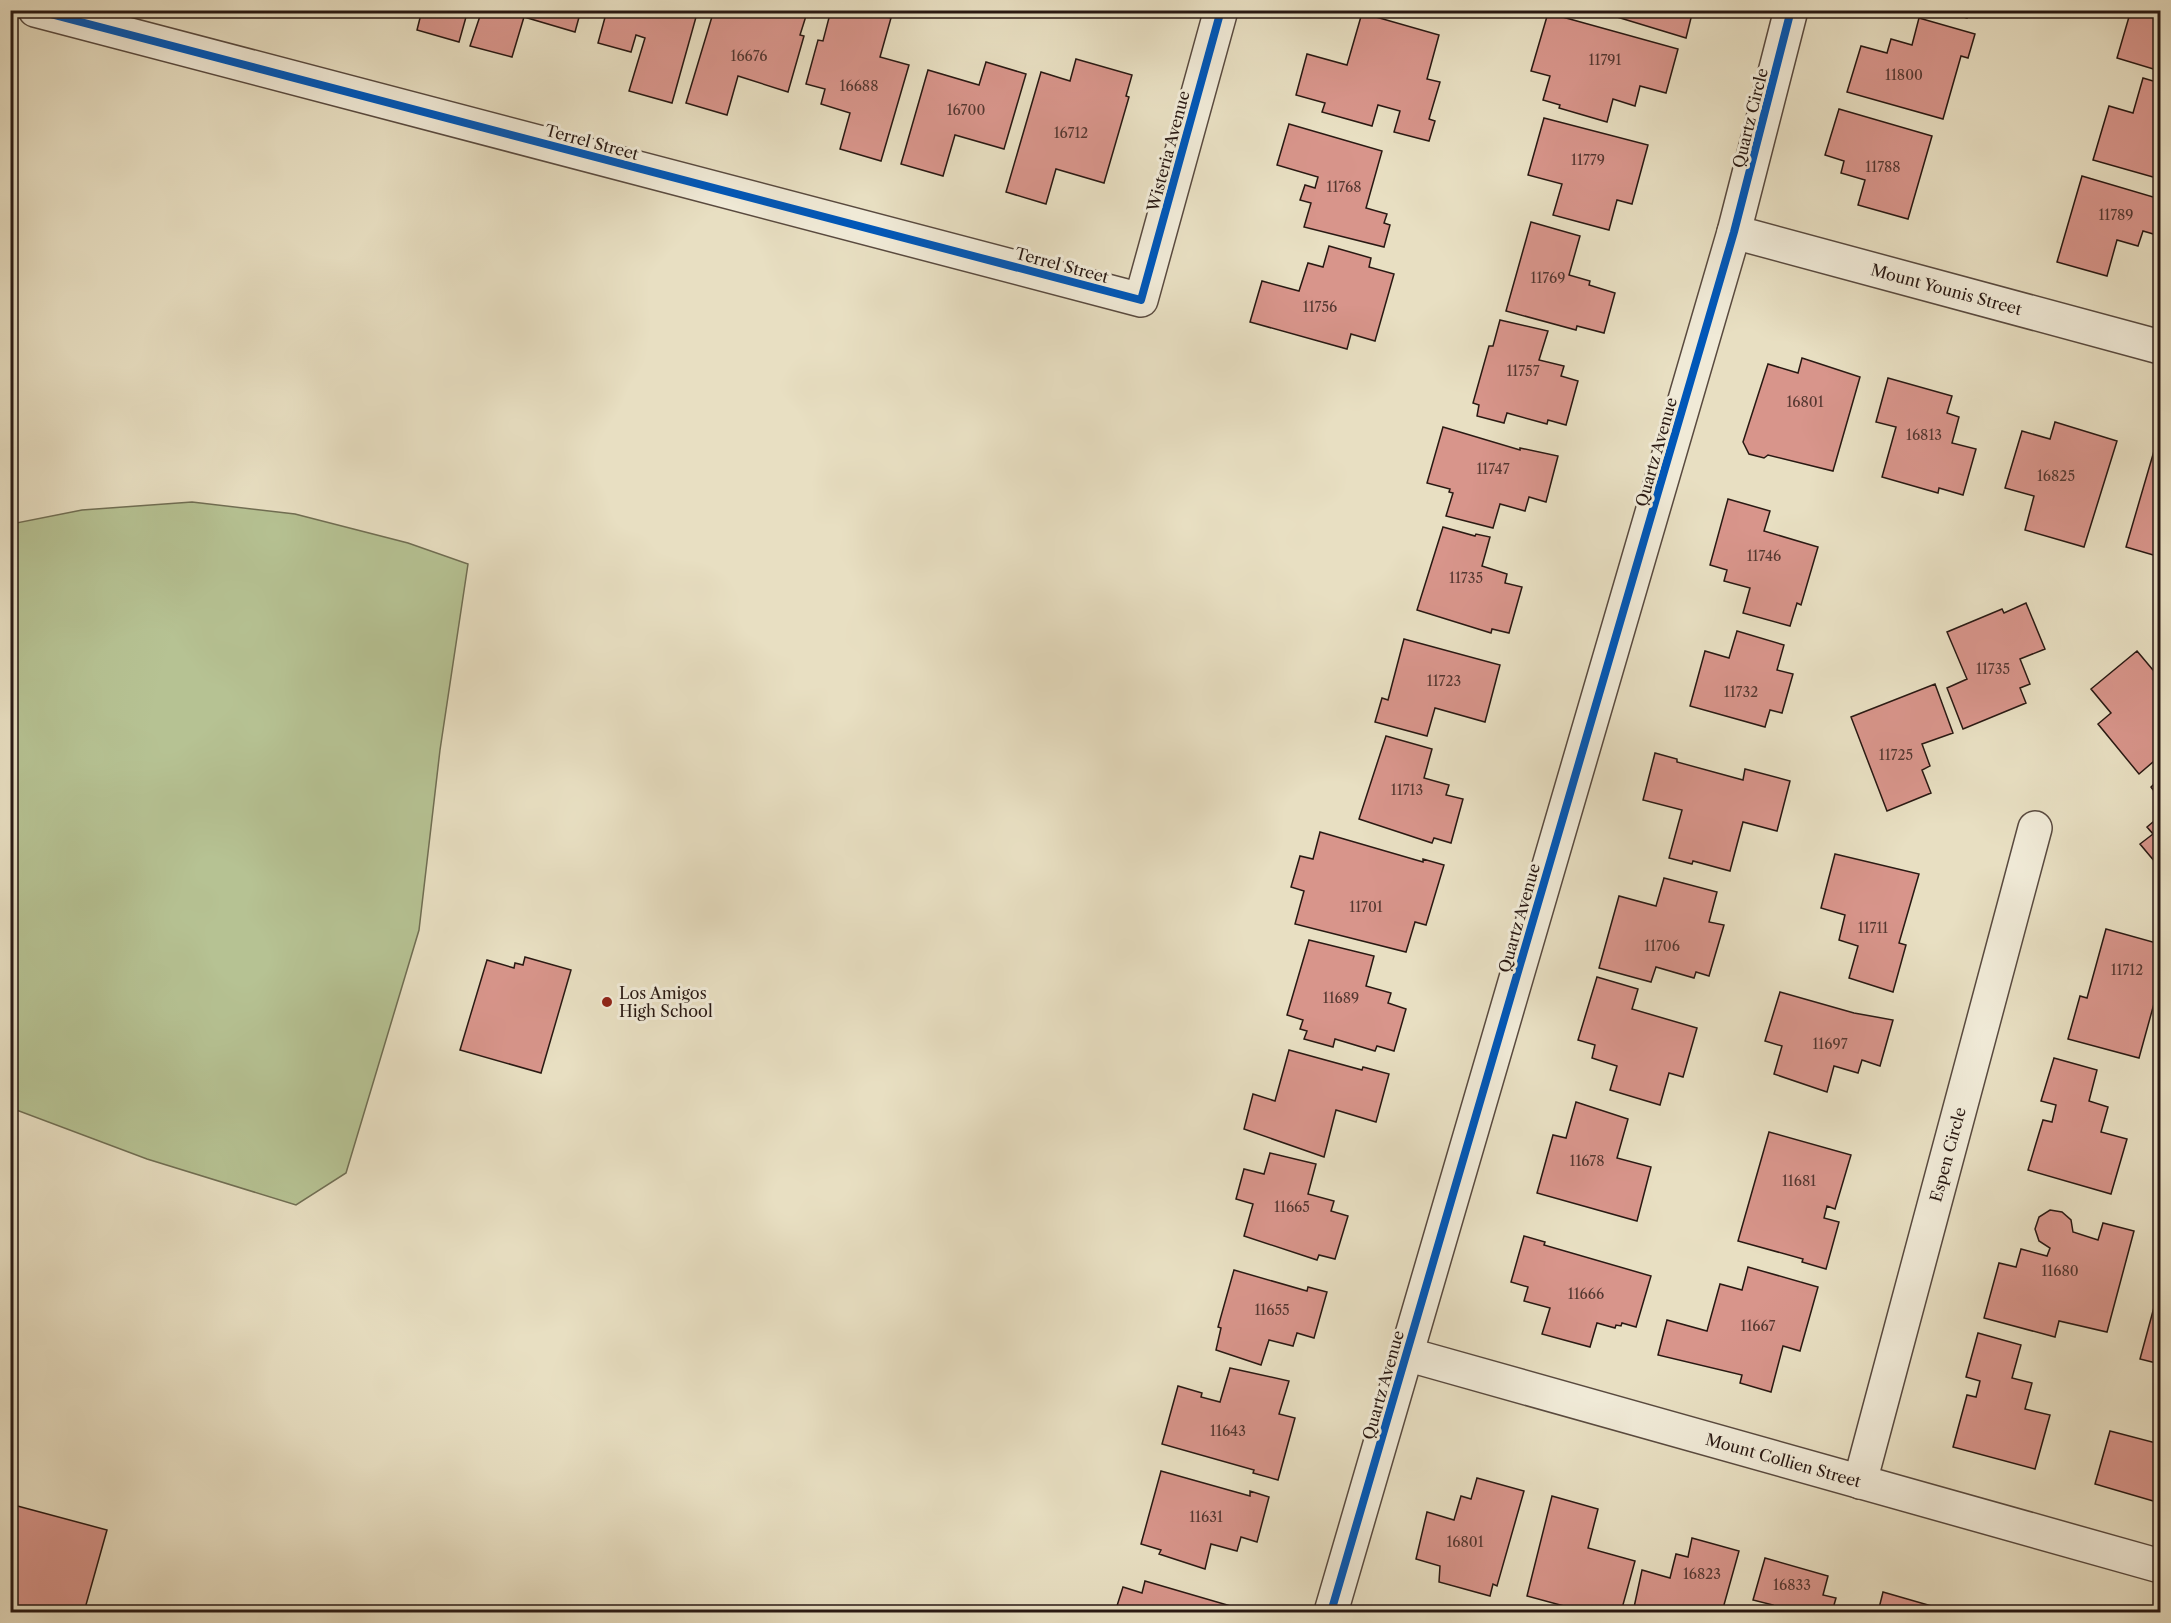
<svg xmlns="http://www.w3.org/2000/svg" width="2171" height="1623" font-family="'Libre Caslon Text',serif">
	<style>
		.green { fill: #b6c293; stroke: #706e53; stroke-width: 1.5 }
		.building { fill: #d8958b; stroke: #291913; stroke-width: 1.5 }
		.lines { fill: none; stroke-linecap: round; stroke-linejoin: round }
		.street-casing { stroke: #594a3f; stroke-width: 36 }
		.street { stroke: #f0ead7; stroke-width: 33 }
		.cycleway-casing { stroke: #f0ead7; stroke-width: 11 }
		.cycleway { stroke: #0057b8; stroke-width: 8 }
		.poi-dot { fill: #8f2418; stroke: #f0ead7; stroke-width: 2 }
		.labels { text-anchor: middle; stroke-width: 6; stroke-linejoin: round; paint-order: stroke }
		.number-label { font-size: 14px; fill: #553831 }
		.street-label { font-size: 16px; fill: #291913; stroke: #f0ead7 }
		.poi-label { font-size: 16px; fill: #291913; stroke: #f0ead7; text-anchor: start }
	</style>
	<rect width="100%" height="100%" fill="#e8dfc2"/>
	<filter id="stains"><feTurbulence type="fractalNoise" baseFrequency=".00333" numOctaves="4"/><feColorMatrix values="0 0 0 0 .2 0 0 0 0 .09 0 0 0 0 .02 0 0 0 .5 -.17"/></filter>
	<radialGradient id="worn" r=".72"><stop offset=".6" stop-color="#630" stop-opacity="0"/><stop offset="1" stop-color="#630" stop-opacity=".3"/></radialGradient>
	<path class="green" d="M 192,502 L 295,514 L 408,543 L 468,564 L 440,750 L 419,930 L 346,1173 L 296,1205 L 147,1159 L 11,1108 L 11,524 L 82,510 Z"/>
	<path class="building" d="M 422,10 L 468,10 L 459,42 L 417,30 Z
		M 482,10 L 581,10 L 575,32 L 524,17 L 512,57 L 470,46 Z
		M 607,10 L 698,10 L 672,103 L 629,91 L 645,38 L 636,35 L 631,52 L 598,43 Z
		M 714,10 L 786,10 L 806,16 L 800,35 L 804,36 L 788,92 L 738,76 L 727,115 L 686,103 Z
		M 831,10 L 865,10 L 891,18 L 880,57 L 909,65 L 881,161 L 840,149 L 850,113 L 821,104 L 825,89 L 806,84 L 818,40 L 823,41 Z
		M 1594,10 L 1693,10 L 1686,38 Z
		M 1940,10 L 1969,10 L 1967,18 Z
		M 2131,10 L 2160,10 L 2160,71 L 2117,58 Z
		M 1362,13 L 1439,35 L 1427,79 L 1440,82 L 1429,119 L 1435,121 L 1429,141 L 1394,132 L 1400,111 L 1378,105 L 1372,126 L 1322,112 L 1325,103 L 1296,95 L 1307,54 L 1347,65 Z
		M 1548,13 L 1678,49 L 1666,93 L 1640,86 L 1635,106 L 1613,99 L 1607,122 L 1559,108 L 1560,105 L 1543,100 L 1550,76 L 1531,71 Z
		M 1919,18 L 1975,34 L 1968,58 L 1961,56 L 1943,119 L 1847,92 L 1861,46 L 1887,53 L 1891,39 L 1912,45 Z
		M 1076,59 L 1132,75 L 1126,96 L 1129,97 L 1104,183 L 1056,169 L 1046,204 L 1006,192 L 1041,72 L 1070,81 Z
		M 986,62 L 1026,74 L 1004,149 L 955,135 L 943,176 L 901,164 L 928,70 L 979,85 Z
		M 2143,78 L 2160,83 L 2160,179 L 2093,160 L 2109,106 L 2133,113 Z
		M 1839,109 L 1932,136 L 1908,219 L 1858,205 L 1865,180 L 1841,173 L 1844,161 L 1825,155 Z
		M 1544,118 L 1648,145 L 1632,204 L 1617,200 L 1609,230 L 1553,215 L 1562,184 L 1528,175 Z
		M 1289,124 L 1382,151 L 1366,208 L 1387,214 L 1384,223 L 1390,225 L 1384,247 L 1304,227 L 1311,203 L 1300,200 L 1305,185 L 1315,188 L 1318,177 L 1277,165 Z
		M 2082,176 L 2160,199 L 2160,236 L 2143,231 L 2138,246 L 2117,240 L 2107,276 L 2057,262 Z
		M 1531,222 L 1580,236 L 1569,275 L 1590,281 L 1589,285 L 1615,293 L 1604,333 L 1577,326 L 1576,330 L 1506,311 Z
		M 1329,246 L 1371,258 L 1369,267 L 1394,274 L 1375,341 L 1351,334 L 1347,349 L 1250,322 L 1262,281 L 1299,291 L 1308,263 L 1323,267 Z
		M 1500,320 L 1548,331 L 1539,360 L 1564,366 L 1561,376 L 1578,381 L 1566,425 L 1548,420 L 1547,424 L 1507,413 L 1504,423 L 1477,416 L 1479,405 L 1473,403 L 1489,346 L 1493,346 Z
		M 1802,358 L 1860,377 L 1833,471 L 1768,455 L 1764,458 L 1749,454 L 1743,442 L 1768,364 L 1798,373 Z
		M 1888,378 L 1952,396 L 1947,413 L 1959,417 L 1952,443 L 1976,449 L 1963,495 L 1939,488 L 1938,493 L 1882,477 L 1896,427 L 1876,422 Z
		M 2055,422 L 2117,441 L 2084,547 L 2025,530 L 2034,496 L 2005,488 L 2022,431 L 2050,439 Z
		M 1443,427 L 1520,450 L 1520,448 L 1558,456 L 1546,502 L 1529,497 L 1525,511 L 1500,504 L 1493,528 L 1446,516 L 1453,493 L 1449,492 L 1450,489 L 1427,483 Z
		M 2154,451 L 2160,453 L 2160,557 L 2126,547 Z
		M 1728,499 L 1770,511 L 1764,531 L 1818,547 L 1801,605 L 1797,603 L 1790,626 L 1743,613 L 1750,588 L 1724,581 L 1727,570 L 1710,565 Z
		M 1443,527 L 1475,536 L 1476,534 L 1490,537 L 1482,566 L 1507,574 L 1505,583 L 1522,587 L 1509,633 L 1492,629 L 1491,633 L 1417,610 Z
		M 2026,603 L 2045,649 L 2020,659 L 2030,684 L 2020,688 L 2026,703 L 1963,729 L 1947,688 L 1967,679 L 1947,632 L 2002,609 L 2004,613 Z
		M 1737,631 L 1784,645 L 1777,670 L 1793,674 L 1782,713 L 1770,710 L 1765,727 L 1690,706 L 1705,651 L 1729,658 Z
		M 1404,639 L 1500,665 L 1485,722 L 1435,708 L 1427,736 L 1375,722 L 1382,698 L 1388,700 Z
		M 2137,651 L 2158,676 L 2160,673 L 2160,756 L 2139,774 L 2098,724 L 2111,713 L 2091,689 Z
		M 1935,684 L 1953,733 L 1922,744 L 1930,766 L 1922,770 L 1931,793 L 1887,811 L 1851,717 Z
		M 1386,736 L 1432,749 L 1424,778 L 1449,785 L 1446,795 L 1463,799 L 1451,843 L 1434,838 L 1432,843 L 1359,819 Z
		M 1655,753 L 1677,759 L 1677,762 L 1743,780 L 1745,769 L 1790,781 L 1777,831 L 1743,822 L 1730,871 L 1693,861 L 1692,864 L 1669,858 L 1682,810 L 1643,800 Z
		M 2160,778 L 2160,799 L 2151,787 Z
		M 2160,816 L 2160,868 L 2140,844 L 2153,834 L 2147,827 Z
		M 1320,832 L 1423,862 L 1423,859 L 1444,865 L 1426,925 L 1415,922 L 1406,952 L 1295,924 L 1304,891 L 1291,887 L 1300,856 L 1313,859 Z
		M 1835,854 L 1919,874 L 1899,943 L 1906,945 L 1893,992 L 1849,978 L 1858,946 L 1839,940 L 1845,915 L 1821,908 Z
		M 1664,878 L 1717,892 L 1709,922 L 1724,925 L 1709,976 L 1696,972 L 1694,978 L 1656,967 L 1651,982 L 1599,968 L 1619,896 L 1656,906 Z
		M 2106,929 L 2160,944 L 2160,1001 L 2155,1000 L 2139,1058 L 2068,1039 L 2080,996 L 2087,998 Z
		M 1309,940 L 1374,956 L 1366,986 L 1391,993 L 1388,1003 L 1406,1009 L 1394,1051 L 1377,1046 L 1375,1051 L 1335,1039 L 1333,1047 L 1304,1039 L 1307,1031 L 1300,1029 L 1303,1020 L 1287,1015 Z
		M 525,957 L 571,970 L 541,1073 L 460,1050 L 487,960 L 514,968 L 515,963 L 523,965 Z
		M 1597,977 L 1638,989 L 1632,1009 L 1697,1028 L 1683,1077 L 1669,1073 L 1660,1105 L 1610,1090 L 1617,1066 L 1592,1058 L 1595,1045 L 1578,1040 Z
		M 1780,992 L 1854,1013 L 1893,1020 L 1880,1066 L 1862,1060 L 1858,1073 L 1834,1066 L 1827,1092 L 1774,1074 L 1782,1046 L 1765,1041 Z
		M 1289,1050 L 1362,1070 L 1363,1067 L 1389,1074 L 1376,1122 L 1336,1110 L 1324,1157 L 1244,1129 L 1253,1094 L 1275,1101 Z
		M 2054,1058 L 2097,1070 L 2089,1101 L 2108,1107 L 2101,1132 L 2127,1139 L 2111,1194 L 2028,1170 L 2043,1120 L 2052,1122 L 2056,1105 L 2041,1101 Z
		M 1576,1102 L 1628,1119 L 1617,1158 L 1651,1167 L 1637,1221 L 1537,1193 L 1553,1135 L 1566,1138 Z
		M 1769,1132 L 1851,1155 L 1835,1209 L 1827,1206 L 1824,1218 L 1839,1222 L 1826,1269 L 1802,1262 L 1803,1259 L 1738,1241 Z
		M 1270,1153 L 1316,1164 L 1308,1194 L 1334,1201 L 1331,1211 L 1348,1216 L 1335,1259 L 1319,1255 L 1317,1260 L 1244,1236 L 1253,1204 L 1236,1199 L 1244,1169 L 1264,1174 Z
		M 2050,1210 L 2062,1212 L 2071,1220 L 2073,1232 L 2098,1240 L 2103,1223 L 2134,1231 L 2107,1332 L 2059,1321 L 2055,1337 L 1984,1318 L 1999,1263 L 2016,1267 L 2021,1249 L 2047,1256 L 2050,1248 L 2039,1241 L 2035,1229 L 2039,1217 Z
		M 1524,1236 L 1545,1242 L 1544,1245 L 1651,1276 L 1636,1327 L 1622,1323 L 1621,1326 L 1616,1325 L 1615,1328 L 1597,1323 L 1590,1347 L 1542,1334 L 1550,1308 L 1524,1301 L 1528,1287 L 1511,1282 Z
		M 1748,1267 L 1818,1287 L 1800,1351 L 1783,1346 L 1771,1392 L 1740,1383 L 1742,1375 L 1658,1355 L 1667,1320 L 1707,1331 L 1720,1284 L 1742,1290 Z
		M 1234,1270 L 1307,1291 L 1308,1287 L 1327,1292 L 1314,1338 L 1297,1333 L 1293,1346 L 1269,1340 L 1261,1365 L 1216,1350 L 1221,1328 L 1218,1327 Z
		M 2160,1285 L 2160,1364 L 2140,1359 Z
		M 1978,1333 L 2021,1345 L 2012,1378 L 2032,1383 L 2025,1409 L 2050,1415 L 2035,1469 L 1953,1447 L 1967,1395 L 1976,1397 L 1980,1381 L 1966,1377 Z
		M 1230,1368 L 1289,1381 L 1279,1414 L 1295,1418 L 1278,1480 L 1253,1473 L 1254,1470 L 1162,1444 L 1178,1386 L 1202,1393 L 1201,1397 L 1220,1402 Z
		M 2110,1431 L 2160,1444 L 2160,1503 L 2095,1484 Z
		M 1161,1471 L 1250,1496 L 1250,1491 L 1269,1497 L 1257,1542 L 1241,1537 L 1237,1551 L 1211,1544 L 1205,1569 L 1159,1554 L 1161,1550 L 1141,1544 Z
		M 1477,1478 L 1524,1491 L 1497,1586 L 1493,1584 L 1490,1596 L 1439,1582 L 1440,1566 L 1416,1559 L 1427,1512 L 1454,1520 L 1461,1496 L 1471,1499 Z
		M 1552,1496 L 1598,1509 L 1588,1548 L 1635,1561 L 1621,1612 L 1586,1612 L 1527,1596 Z
		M 10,1504 L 107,1530 L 84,1612 L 10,1612 Z
		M 1692,1538 L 1739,1551 L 1722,1612 L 1633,1612 L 1642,1570 L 1670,1578 L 1676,1554 L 1688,1557 Z
		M 1765,1558 L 1828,1576 L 1823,1595 L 1836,1598 L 1832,1612 L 1771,1612 L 1773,1605 L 1753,1600 Z
		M 1145,1581 L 1241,1609 L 1240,1612 L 1115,1612 L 1123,1587 L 1142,1593 Z
		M 1883,1592 L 1942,1609 L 1941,1612 L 1878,1612 Z"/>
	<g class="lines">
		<defs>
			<g id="street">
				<path d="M 35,10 L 1141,300 L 1221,10"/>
				<path id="s1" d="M 1734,232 L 2160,347"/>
				<path id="s2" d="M 1406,1354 L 2160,1566"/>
				<path id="s3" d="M 1860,1482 L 2035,828"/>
				<path d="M 1331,1612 L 1734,232 L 1791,10"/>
			</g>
		</defs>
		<use href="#street" class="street-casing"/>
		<use href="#street" class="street"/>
		<defs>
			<path id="cycleway" d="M 35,10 L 1141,300 L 1221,10
				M 1331,1612 L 1734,232 L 1791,10"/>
		</defs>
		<use href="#cycleway" class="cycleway-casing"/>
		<use href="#cycleway" class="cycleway"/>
	</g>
	<circle class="poi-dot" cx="607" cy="1002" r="6"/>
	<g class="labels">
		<g class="number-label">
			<text x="749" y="61">16676</text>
			<text x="1605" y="65">11791</text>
			<text x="1904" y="80">11800</text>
			<text x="859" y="91">16688</text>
			<text x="966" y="115">16700</text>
			<text x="1071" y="138">16712</text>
			<text x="1588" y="165">11779</text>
			<text x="1883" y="172">11788</text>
			<text x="1344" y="192">11768</text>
			<text x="2116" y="220">11789</text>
			<text x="1548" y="283">11769</text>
			<text x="1320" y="312">11756</text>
			<text x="1523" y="376">11757</text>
			<text x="1805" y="407">16801</text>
			<text x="1924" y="440">16813</text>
			<text x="1493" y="474">11747</text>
			<text x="2056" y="481">16825</text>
			<text x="1764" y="561">11746</text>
			<text x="1466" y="583">11735</text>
			<text x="1993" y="674">11735</text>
			<text x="1444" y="686">11723</text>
			<text x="1741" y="697">11732</text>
			<text x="1896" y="760">11725</text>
			<text x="1407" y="795">11713</text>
			<text x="1366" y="912">11701</text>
			<text x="1873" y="933">11711</text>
			<text x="1662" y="951">11706</text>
			<text x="2127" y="975">11712</text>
			<text x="1341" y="1003">11689</text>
			<text x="1830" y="1049">11697</text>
			<text x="1587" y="1166">11678</text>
			<text x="1799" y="1186">11681</text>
			<text x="1292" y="1212">11665</text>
			<text x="2060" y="1276">11680</text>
			<text x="1586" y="1299">11666</text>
			<text x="1272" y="1315">11655</text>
			<text x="1758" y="1331">11667</text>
			<text x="1228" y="1436">11643</text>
			<text x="1206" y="1522">11631</text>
			<text x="1465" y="1547">16801</text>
			<text x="1702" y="1579">16823</text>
			<text x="1792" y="1590">16833</text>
		</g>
		<g class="street-label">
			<text transform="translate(1750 118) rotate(-76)" y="6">Quartz Circle</text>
			<text transform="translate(592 142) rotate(15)" y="6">Terrel Street</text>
			<text transform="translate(1168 151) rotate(-75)" y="6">Wisteria Avenue</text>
			<text transform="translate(1062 265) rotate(15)" y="6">Terrel Street</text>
			<text dy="6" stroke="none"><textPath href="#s1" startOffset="220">Mount Younis Street</textPath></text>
			<text transform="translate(1656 452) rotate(-74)" y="6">Quartz Avenue</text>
			<text transform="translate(1519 918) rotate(-74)" y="6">Quartz Avenue</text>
			<text dy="6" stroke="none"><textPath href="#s3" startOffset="339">Espen Circle</textPath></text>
			<text transform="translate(1383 1385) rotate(-74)" y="6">Quartz Avenue</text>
			<text dy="6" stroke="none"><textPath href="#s2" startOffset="392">Mount Collien Street</textPath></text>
		</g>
		<g class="poi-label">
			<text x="619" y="999">Los Amigos<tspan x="619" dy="18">High School</tspan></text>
		</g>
	</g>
	<rect width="2171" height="1623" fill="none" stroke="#e8dfc2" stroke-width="36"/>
	<rect x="12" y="12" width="2147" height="1599" fill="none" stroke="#291913" stroke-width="3"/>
	<rect x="18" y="18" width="2135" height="1587" fill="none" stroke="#291913" stroke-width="1.5"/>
	<rect width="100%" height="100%" filter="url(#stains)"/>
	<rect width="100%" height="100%" fill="url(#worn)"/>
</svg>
